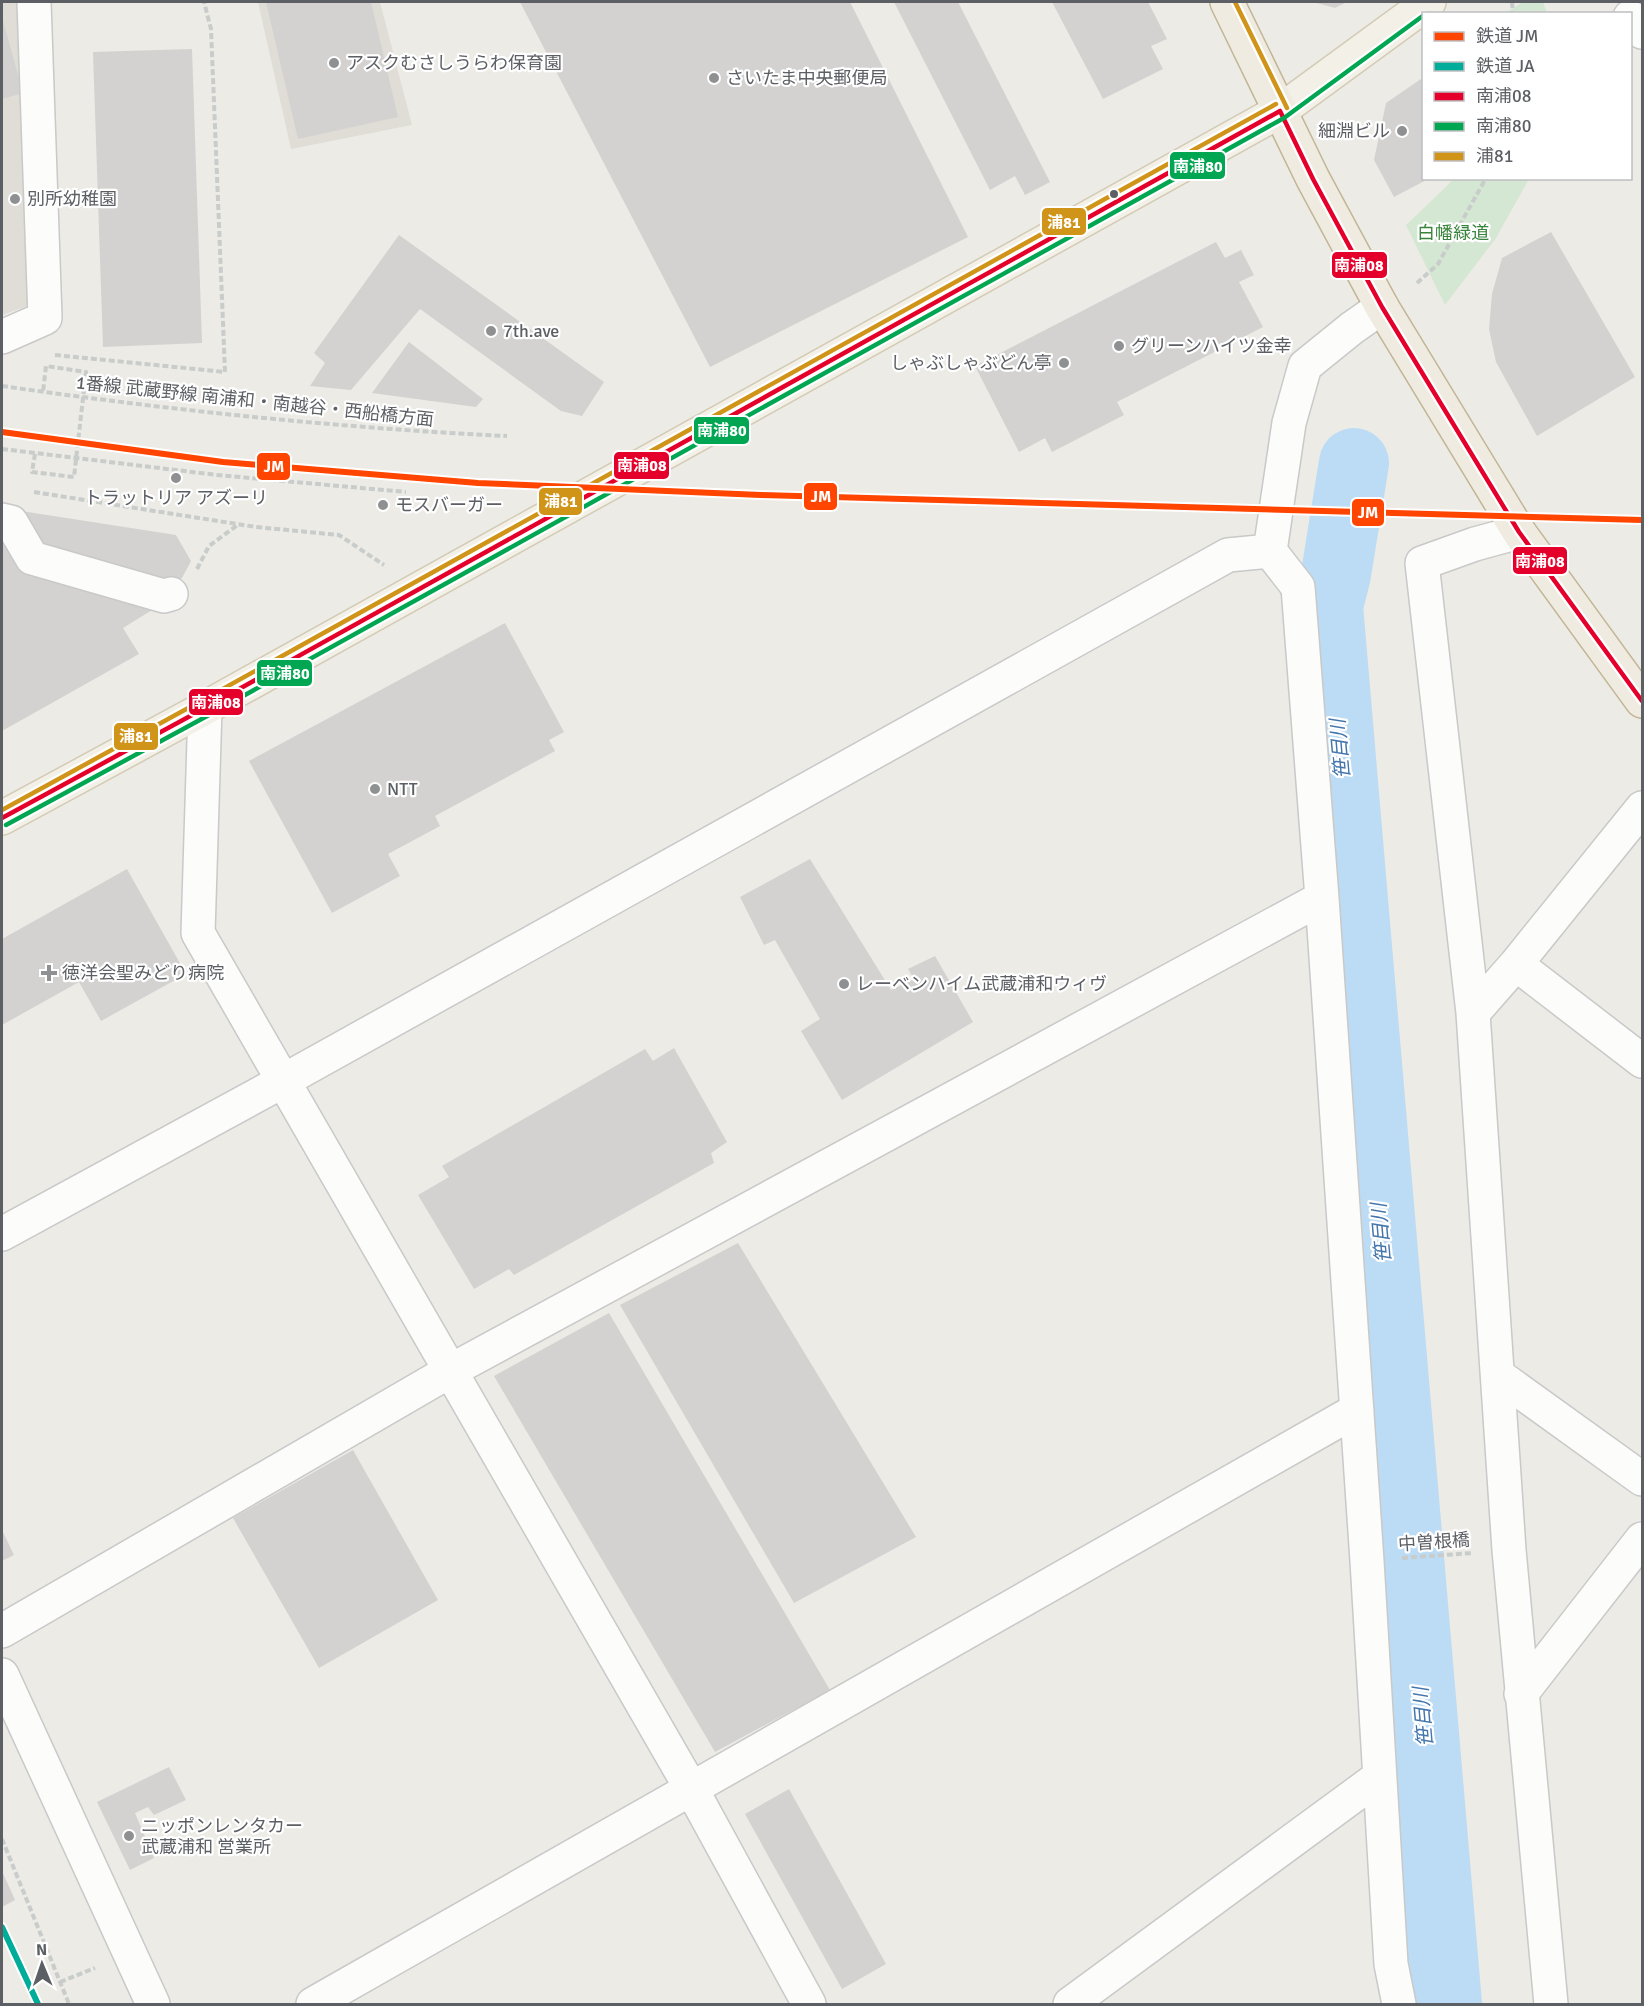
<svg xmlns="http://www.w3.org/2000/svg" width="1644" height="2006" font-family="Signika,'Noto Sans JP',sans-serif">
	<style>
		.education { fill: #dfddd6 }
		.green { fill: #d4e7d2 }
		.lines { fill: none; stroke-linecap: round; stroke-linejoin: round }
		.river { stroke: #bcdcf5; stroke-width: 70 }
		.building { fill: #d3d2d0 }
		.minor-casing { stroke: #c8c9c8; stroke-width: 36 }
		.major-casing { stroke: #d3cbb5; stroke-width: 36 }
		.highway-casing { stroke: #c2b595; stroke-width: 36 }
		.path { stroke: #c8ccca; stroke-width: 4; stroke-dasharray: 6 3; stroke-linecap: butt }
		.minor { stroke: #fcfcfb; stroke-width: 33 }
		.major { stroke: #f2f0e7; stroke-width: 33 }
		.highway { stroke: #efebe1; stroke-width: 33 }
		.path-bridge { stroke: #c8ccca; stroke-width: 4; stroke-dasharray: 6 3; stroke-linecap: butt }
		.bus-1-casing { stroke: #fff; stroke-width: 9 }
		.bus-2-casing { stroke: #fff; stroke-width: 9 }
		.bus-3-casing { stroke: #fff; stroke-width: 9 }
		.bus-1 { stroke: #e4002b; stroke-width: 4.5 }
		.bus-2 { stroke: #00a651; stroke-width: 4.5 }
		.bus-3 { stroke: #d09419; stroke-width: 4.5 }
		.rail-1-casing { stroke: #fff; stroke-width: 10 }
		.rail-2-casing { stroke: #fff; stroke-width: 10 }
		.rail-1 { stroke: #ff4500; stroke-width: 6 }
		.rail-2 { stroke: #00ac9a; stroke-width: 6 }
		.poi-dot { fill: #8e9092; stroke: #fff; stroke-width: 2 }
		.bus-dot { fill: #5c5f64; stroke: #fff; stroke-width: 2 }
		.labels { text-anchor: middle; stroke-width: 4.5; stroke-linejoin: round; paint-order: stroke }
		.poi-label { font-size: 18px; fill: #5c5f64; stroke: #fff; text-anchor: start }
		.park-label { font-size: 18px; fill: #3a853e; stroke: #fff }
		.street-label { font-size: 18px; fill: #5c5f64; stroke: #fff }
		.water-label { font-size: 20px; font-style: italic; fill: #4476ad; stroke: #fff }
		.line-badge { stroke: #fff; stroke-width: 2 }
		.badge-label { font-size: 16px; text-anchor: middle; font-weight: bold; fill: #fff }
	</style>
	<rect width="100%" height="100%" fill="#ecebe6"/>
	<path class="education" d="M 2,2 L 26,2 L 33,304 L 2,315 Z
		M 258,2 L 380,2 L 412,125 L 291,149 Z"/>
	<path class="green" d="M 1523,2 L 1543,2 L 1547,13 L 1506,13 Z
		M 1452,179 L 1529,179 L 1496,238 L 1445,305 L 1406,225 L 1450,183 Z"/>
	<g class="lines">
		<path class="river" d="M 1354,463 L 1336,574 L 1328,606 L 1447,2004"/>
	</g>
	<path class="building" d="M 266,2 L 371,2 L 398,117 L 298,139 Z
		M 520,2 L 850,2 L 968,237 L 710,367 Z
		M 894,2 L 958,2 L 1050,182 L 1025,195 L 1015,176 L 990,190 Z
		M 1052,2 L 1148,2 L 1167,39 L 1151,46 L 1163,69 L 1103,99 Z
		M 1313,2 L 1347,2 L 1335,8 Z
		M 2,17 L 23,93 L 2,99 Z
		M 192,49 L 202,343 L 103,347 L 93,52 Z
		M 1421,79 L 1424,83 L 1424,178 L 1430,178 L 1394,197 L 1374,160 L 1386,103 Z
		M 1551,232 L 1635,377 L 1537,436 L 1496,362 L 1489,329 L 1492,294 L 1502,258 Z
		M 399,235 L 604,382 L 582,416 L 561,411 L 420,309 L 351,390 L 310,386 L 325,363 L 314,353 Z
		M 1216,242 L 1225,258 L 1241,250 L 1254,275 L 1239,282 L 1263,327 L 1117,402 L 1124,415 L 1052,452 L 1045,438 L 1019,452 L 975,366 Z
		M 409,342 L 483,399 L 476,407 L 372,393 Z
		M 2,508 L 176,535 L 191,561 L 182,578 L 168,586 L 173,597 L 123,628 L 139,654 L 2,731 Z
		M 505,623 L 564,732 L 549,740 L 555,751 L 435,816 L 440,826 L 388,854 L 400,876 L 332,913 L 249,761 Z
		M 810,859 L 891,990 L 914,979 L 908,969 L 935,956 L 973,1022 L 842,1100 L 801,1031 L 820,1019 L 775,940 L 764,945 L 740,897 Z
		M 127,869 L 186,974 L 101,1021 L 79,982 L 2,1025 L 2,939 Z
		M 674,1048 L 727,1142 L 711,1153 L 714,1163 L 514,1275 L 509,1269 L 474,1289 L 418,1195 L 449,1177 L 442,1166 L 645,1049 L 653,1061 Z
		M 738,1243 L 916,1537 L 794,1603 L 620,1305 Z
		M 609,1313 L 830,1690 L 715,1752 L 494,1376 Z
		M 353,1450 L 438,1600 L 319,1668 L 233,1518 Z
		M 2,1530 L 14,1555 L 2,1561 Z
		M 169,1767 L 186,1800 L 154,1815 L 148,1807 L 135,1813 L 154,1858 L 130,1870 L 97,1802 Z
		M 789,1789 L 886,1964 L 842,1989 L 745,1814 Z
		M 2,1871 L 15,1900 L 2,1907 Z"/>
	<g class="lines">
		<defs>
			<path id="minor" d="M 1630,17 L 1642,32
				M 2,337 L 45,318 L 34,2
				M 2,520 L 11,522 L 32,558 L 164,596 L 171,594
				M 1519,532 L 1475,544 L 1422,563 L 1473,1013 L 1509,1550 L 1551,2004
				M 1270,551 L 1298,587 L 1322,898 L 1367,1561 L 1391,1964 L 1399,2004
				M 205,708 L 198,933 L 692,1790 L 809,2004
				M 1516,964 L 1642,1061
				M 1473,1013 L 1516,964 L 1642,808
				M 2,1234 L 283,1081 L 1228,555 L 1270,551 L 1289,423 L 1305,366 L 1352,328 L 1382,307
				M 1499,1376 L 1642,1479
				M 2,1631 L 450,1371 L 1322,898
				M 2,1675 L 153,2004
				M 1521,1694 L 1642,1539
				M 313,2004 L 1357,1410
				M 1070,2004 L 1379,1777"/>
			<path id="major" d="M 2,818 L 205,708 L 1280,111 L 1429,2"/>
			<path id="highway" d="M 1227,2 L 1313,179 L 1382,307 L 1519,532 L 1642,701"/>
		</defs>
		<use href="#minor" class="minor-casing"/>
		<use href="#major" class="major-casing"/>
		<use href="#highway" class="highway-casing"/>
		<path class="path" d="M 1512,2 L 1513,14
			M 1417,283 L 1438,264 L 1486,178
			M 55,355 L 225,372 L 211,29 L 204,2
			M 35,454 L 32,472 L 74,477 L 86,372 L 46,366 L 43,392
			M 34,492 L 256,527 L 339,535 L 384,565
			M 197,569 L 209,546 L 239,524
			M 1402,1558 L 1473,1553
			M 2,1839 L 69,2004
			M 60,1982 L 95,1968"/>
		<use href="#minor" class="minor"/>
		<use href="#major" class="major"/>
		<use href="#highway" class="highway"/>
		<path class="path-bridge" d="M 2,386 C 169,410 338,428 507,436
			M 2,449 L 217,475 L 406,492"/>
		<defs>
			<path id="bus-1" d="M 1280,111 L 1313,179 L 1382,307 L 1519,532 L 1642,701
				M 2,818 L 205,708 L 1280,111"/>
			<path id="bus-2" d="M 6,825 L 209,715 L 1284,118 L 1424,15"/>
			<path id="bus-3" d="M 1235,2 L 1287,108
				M 2,810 L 201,701 L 1276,104"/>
		</defs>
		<use href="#bus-1" class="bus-1-casing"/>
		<use href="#bus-2" class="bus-2-casing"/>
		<use href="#bus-3" class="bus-3-casing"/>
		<use href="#bus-1" class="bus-1"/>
		<use href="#bus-2" class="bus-2"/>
		<use href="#bus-3" class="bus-3"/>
		<defs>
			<path id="rail-1" d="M 2,432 L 223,462 L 478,483 L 761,495 L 1642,520"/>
			<path id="rail-2" d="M 2,1927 L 38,2004"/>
		</defs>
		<use href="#rail-1" class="rail-1-casing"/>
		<use href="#rail-2" class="rail-2-casing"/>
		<use href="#rail-1" class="rail-1"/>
		<use href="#rail-2" class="rail-2"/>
	</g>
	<g class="poi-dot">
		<circle cx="334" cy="63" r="6"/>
		<circle cx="714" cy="78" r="6"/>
		<circle cx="1402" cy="131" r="6"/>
		<circle cx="15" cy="199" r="6"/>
		<circle cx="491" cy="331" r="6"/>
		<circle cx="1119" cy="346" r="6"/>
		<circle cx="1064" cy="363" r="6"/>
		<circle cx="176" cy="478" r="6"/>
		<circle cx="383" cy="505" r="6"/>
		<circle cx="375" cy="789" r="6"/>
		<path d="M46 964h6v6h6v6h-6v6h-6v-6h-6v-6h6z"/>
		<circle cx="844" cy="984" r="6"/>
		<circle cx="129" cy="1836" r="6"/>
	</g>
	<circle class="bus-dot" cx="1114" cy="194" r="5"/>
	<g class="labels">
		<g class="poi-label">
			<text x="346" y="69">アスクむさしうらわ保育園</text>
			<text x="726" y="84">さいたま中央郵便局</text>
			<text x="1390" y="137" text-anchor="end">細淵ビル</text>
			<text x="27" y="205">別所幼稚園</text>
			<text x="503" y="337">7th.ave</text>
			<text x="1131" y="352">グリーンハイツ金幸</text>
			<text x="1052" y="369" text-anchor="end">しゃぶしゃぶどん亭</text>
			<text x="176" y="504" text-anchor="middle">トラットリア アズーリ</text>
			<text x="395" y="511">モスバーガー</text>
			<text x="387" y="795">NTT</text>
			<text x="62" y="979">徳洋会聖みどり病院</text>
			<text x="856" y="990">レーベンハイム武蔵浦和ウィヴ</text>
			<text x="141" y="1832">ニッポンレンタカー<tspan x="141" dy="21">武蔵浦和 営業所</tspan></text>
		</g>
		<g class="park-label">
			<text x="1453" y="239">白幡緑道</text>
		</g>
		<g class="street-label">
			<text transform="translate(255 401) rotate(6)" y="6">1番線 武蔵野線 南浦和・南越谷・西船橋方面</text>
			<text transform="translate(1434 1542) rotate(-4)" y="6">中曽根橋</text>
		</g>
		<g class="water-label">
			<text transform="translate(1340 749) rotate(-95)" y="7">笹目川</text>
			<text transform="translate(1381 1233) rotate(-95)" y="7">笹目川</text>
			<text transform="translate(1423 1717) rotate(-95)" y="7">笹目川</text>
		</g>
	</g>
	<g class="line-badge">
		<rect x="1169" y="151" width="57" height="29" rx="6" fill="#00a651"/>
		<rect x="1041" y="207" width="46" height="29" rx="6" fill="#d09419"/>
		<rect x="1331" y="251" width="57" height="28" rx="6" fill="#e4002b"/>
		<rect x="693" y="416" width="57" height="29" rx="6" fill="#00a651"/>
		<rect x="613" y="451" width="57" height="29" rx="6" fill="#e4002b"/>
		<rect x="256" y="452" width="35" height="29" rx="6" fill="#ff4500"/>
		<rect x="803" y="482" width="35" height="29" rx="6" fill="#ff4500"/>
		<rect x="538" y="487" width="45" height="29" rx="6" fill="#d09419"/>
		<rect x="1351" y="498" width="34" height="29" rx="6" fill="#ff4500"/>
		<rect x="1512" y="546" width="56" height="29" rx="6" fill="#e4002b"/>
		<rect x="256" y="659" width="57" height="28" rx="6" fill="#00a651"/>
		<rect x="188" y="688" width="56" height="28" rx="6" fill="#e4002b"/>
		<rect x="113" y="722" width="46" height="29" rx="6" fill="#d09419"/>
	</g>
	<g class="badge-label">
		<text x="1198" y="172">南浦80</text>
		<text x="1064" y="228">浦81</text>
		<text x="1359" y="271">南浦08</text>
		<text x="722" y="436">南浦80</text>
		<text x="642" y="471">南浦08</text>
		<text x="274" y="472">JM</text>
		<text x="821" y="502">JM</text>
		<text x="561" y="507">浦81</text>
		<text x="1368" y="518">JM</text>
		<text x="1540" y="567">南浦08</text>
		<text x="285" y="679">南浦80</text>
		<text x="216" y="708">南浦08</text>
		<text x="136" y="742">浦81</text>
	</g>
	<rect width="1644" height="2006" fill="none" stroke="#5c5f64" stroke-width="6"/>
	<rect x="1422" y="12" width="210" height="168" fill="#ffffff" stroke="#bebfc1" stroke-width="1.5"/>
	<rect x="1434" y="32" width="30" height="9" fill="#ff4500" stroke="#bebfc1" stroke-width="1.5"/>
	<text x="1476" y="42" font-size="18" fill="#5c5f64">鉄道 JM</text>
	<rect x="1434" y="62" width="30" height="9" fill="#00ac9a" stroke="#bebfc1" stroke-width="1.5"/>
	<text x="1476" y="72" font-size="18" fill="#5c5f64">鉄道 JA</text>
	<rect x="1434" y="92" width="30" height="9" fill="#e4002b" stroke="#bebfc1" stroke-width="1.5"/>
	<text x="1476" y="102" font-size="18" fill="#5c5f64">南浦08</text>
	<rect x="1434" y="122" width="30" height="9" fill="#00a651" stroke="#bebfc1" stroke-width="1.5"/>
	<text x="1476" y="132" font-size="18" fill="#5c5f64">南浦80</text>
	<rect x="1434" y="152" width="30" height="9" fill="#d09419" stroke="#bebfc1" stroke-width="1.5"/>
	<text x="1476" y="162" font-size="18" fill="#5c5f64">浦81</text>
	<g transform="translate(42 1964) rotate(358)" stroke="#ffffff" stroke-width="4.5" paint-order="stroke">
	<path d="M0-4.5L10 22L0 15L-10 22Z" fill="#5c5f64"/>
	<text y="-9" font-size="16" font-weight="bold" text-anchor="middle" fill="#5c5f64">N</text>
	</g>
</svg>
